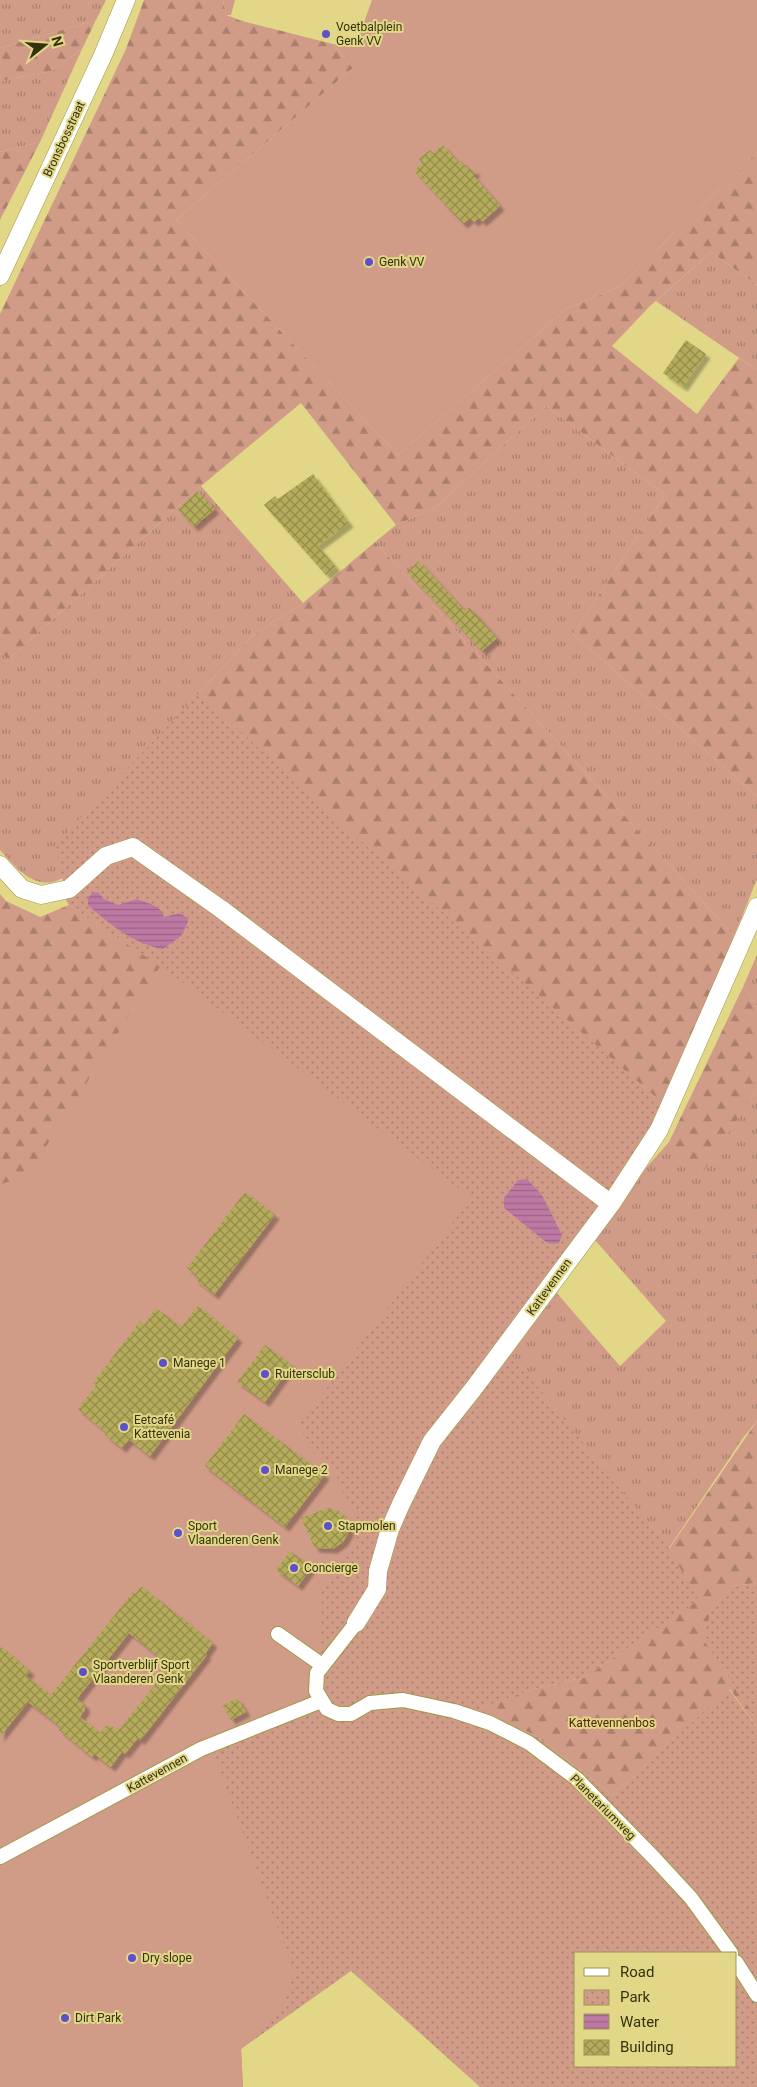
<svg xmlns="http://www.w3.org/2000/svg" width="757" height="2087" font-family="Roboto,sans-serif">
	<style>
		.grass { fill: url(#grass-tufts) }
		.forest { fill: url(#forest-firs) }
		.park { fill: url(#park-dots); fill-rule: evenodd }
		.garden { fill: #d09b87 }
		.water { fill: url(#water-rules) }
		.building { fill: url(#building-cross-hatch); fill-rule: evenodd; filter: url(#shadow) }
		.lines { fill: none; stroke-linecap: round; stroke-linejoin: round }
		.pedestrian-casing { stroke: #a39949; stroke-width: 16 }
		.minor-casing { stroke: #a39949; stroke-width: 19 }
		.pedestrian { stroke: #fff; stroke-width: 14 }
		.minor { stroke: #fff; stroke-width: 18 }
		.poi-dot { fill: #5c51c9; stroke: #e1d786; stroke-width: 2 }
		.labels { text-anchor: middle; stroke-width: 4; stroke-linejoin: round; paint-order: stroke }
		.poi-label { font-size: 12px; fill: #35310f; stroke: #e1d786; text-anchor: start }
		.street-label { font-size: 12px; fill: #35310f; stroke: #e1d786 }
		.park-label { font-size: 12px; fill: #54240f; stroke: #e1d786 }
	</style>
	<defs>
		<pattern id="grass-tufts" width="24" height="20" patternUnits="userSpaceOnUse" patternTransform="scale(1.25)"><rect width="24" height="20" fill="#d09b87"/><path d="M3 7l-1-3M5 7V3M7 7l1-3M15 17l-1-3M17 17v-4M19 17l1-3" fill="none" stroke="#aa7f6d"/></pattern>
		<pattern id="forest-firs" width="22" height="20" patternUnits="userSpaceOnUse" patternTransform="scale(1.25)"><rect width="22" height="20" fill="#d09b87"/><path d="M5 1l3.5 6h-7zM16 11l3.5 6h-7z" fill="#aa7f6d"/></pattern>
		<pattern id="park-dots" width="8" height="8" patternUnits="userSpaceOnUse" patternTransform="scale(1.25)"><rect width="8" height="8" fill="#d09b87"/><path d="M2 2h.1M6 6h.1" fill="none" stroke="#aa7f6d" stroke-width="1.8" stroke-linecap="round"/></pattern>
		<pattern id="water-rules" width="6" height="5" patternUnits="userSpaceOnUse" patternTransform="scale(1.25)"><rect width="6" height="5" fill="#bd79a3"/><path d="M0 2.5h6" fill="none" stroke="#9a6483"/></pattern>
		<pattern id="building-cross-hatch" width="8" height="8" patternUnits="userSpaceOnUse" patternTransform="scale(1.25)"><rect width="8" height="8" fill="#b5ab5b"/><path d="M0 0l8 8M0 8l8-8" fill="none" stroke="#948c4a"/></pattern>
		<filter id="shadow"><feDropShadow dx="4.5" dy="4.5" stdDeviation="1" flood-color="#0004"/></filter>
	</defs>
	<rect width="100%" height="100%" fill="#e1d786"/>
	<path class="grass" d="M 0,0 L 106,0 L 96,20 L 0,48 Z
		M 223,0 L 235,0 L 231,15 L 226,15 Z
		M 82,49 L 40,142 L 0,152 L 0,81 L 52,71 Z
		M 711,252 L 757,285 L 757,370 L 656,301 Z
		M 546,406 L 665,495 L 573,634 L 757,796 L 757,879 L 734,936 L 375,542 L 396,525 L 435,508 Z
		M 201,486 L 303,603 L 252,636 L 199,693 L 665,1105 L 83,864 C 75,869 65,878 56,881 C 32,889 14,865 0,850 L 0,653 L 9,659 Z
		M 757,955 L 757,1006 L 743,987 Z
		M 757,1089 L 757,1421 L 743,1438 L 669,1548 L 692,1588 L 483,1388 L 555,1291 L 620,1366 L 666,1321 L 595,1240 L 646,1168 L 669,1142 L 703,1171 Z"/>
	<path class="forest" d="M 144,0 L 223,0 L 226,15 L 242,21 L 333,44 L 353,68 L 176,220 L 398,455 L 566,309 L 619,287 L 757,152 L 757,285 L 711,252 L 650,306 L 612,346 L 697,414 L 739,358 L 757,370 L 757,796 L 573,634 L 665,495 L 546,406 L 435,508 L 396,525 L 301,403 L 201,486 L 9,659 L 0,653 L 0,314 L 126,49 Z
		M 96,20 L 82,49 L 52,71 L 0,81 L 0,48 Z
		M 40,142 L 0,220 L 0,152 Z
		M 375,542 L 734,936 L 665,1105 L 341,824 L 199,693 L 252,636 L 303,603 Z
		M 0,894 L 6,901 L 40,917 L 69,905 L 161,966 L 28,1176 L 0,1185 Z
		M 743,987 L 757,1006 L 757,1089 L 703,1172 L 669,1142 Z
		M 757,1421 L 757,1583 L 731,1586 L 757,1720 L 757,1728 L 730,1689 L 612,1795 L 535,1735 L 476,1710 L 530,1690 L 585,1677 L 698,1600 L 669,1549 Z"/>
	<path class="park" d="M 199,693 L 341,824 L 665,1105 L 611,1192 L 499,1339 L 669,1549 L 699,1600 L 585,1677 L 530,1690 L 477,1710 L 535,1735 L 612,1795 L 729,1689 L 757,1728 L 757,2087 L 480,2087 L 351,1971 L 241,2049 L 243,2087 L 0,2087 L 0,1185 L 28,1175 L 161,967 L 69,905 L 66,900 L 56,844 ZM 576,1953 L 736,1953 L 736,2066 L 576,2066 Z
		M 757,1583 L 757,1720 L 703,1639 L 711,1611 L 731,1586 Z"/>
	<path class="garden" d="M 372,0 L 757,0 L 757,152 L 619,287 L 566,309 L 398,455 L 176,220 L 353,68 L 333,44 L 355,47 Z
		M 161,966 L 470,1197 L 455,1220 L 301,1422 L 306,1445 L 336,1473 L 340,1487 L 359,1522 L 355,1545 L 322,1590 L 321,1654 L 312,1666 L 309,1698 L 286,1712 L 209,1741 L 294,1972 L 283,2005 L 241,2049 L 243,2087 L 0,2087 L 0,1185 L 28,1175 Z"/>
	<path class="water" d="M 98,892 L 104,899 L 118,905 L 137,899 C 147,903 162,906 164,917 L 180,913 L 187,918 L 188,922 L 181,936 L 163,949 C 134,944 109,924 88,905 L 88,898 L 92,893 Z
		M 527,1179 L 542,1195 L 562,1235 L 559,1243 L 552,1244 L 546,1242 L 504,1208 L 504,1198 L 518,1180 Z"/>
	<path class="building" d="M 443,145 L 459,163 L 461,161 L 467,168 L 476,171 L 473,175 L 500,206 L 482,222 L 479,218 L 474,222 L 470,218 L 463,224 L 414,171 L 422,163 L 419,159 L 430,150 L 433,153 Z
		M 686,340 L 706,354 L 683,387 L 663,373 Z
		M 313,474 L 349,523 L 318,546 L 336,567 L 326,575 L 264,505 L 275,496 L 278,499 Z
		M 198,491 L 215,509 L 194,527 L 178,509 Z
		M 419,561 L 465,611 L 469,607 L 497,638 L 482,651 L 407,572 Z
		M 245,1192 L 275,1215 L 214,1295 L 195,1279 L 197,1276 L 187,1268 Z
		M 198,1306 L 238,1338 L 150,1456 L 129,1440 L 122,1448 L 105,1435 L 107,1433 L 78,1409 L 96,1385 L 93,1383 L 140,1321 L 144,1325 L 156,1308 L 181,1327 Z
		M 265,1345 L 292,1365 L 265,1402 L 237,1382 Z
		M 244,1414 L 325,1475 L 285,1527 L 205,1466 Z
		M 328,1508 L 339,1511 L 347,1520 L 349,1532 L 343,1542 L 333,1549 L 315,1548 L 301,1518 Z
		M 290,1551 L 312,1567 L 298,1586 L 276,1570 Z
		M 141,1586 L 213,1643 L 205,1654 L 207,1655 L 140,1741 L 138,1738 L 125,1754 L 122,1752 L 111,1767 L 94,1754 L 92,1757 L 59,1730 L 61,1727 L 28,1702 L 0,1737 L 0,1646 L 30,1671 L 26,1676 L 51,1695 L 133,1592 L 135,1594 ZM 129,1633 L 170,1666 L 118,1731 L 111,1726 L 105,1726 L 100,1733 L 80,1717 L 85,1710 L 85,1705 L 77,1699 Z
		M 237,1698 L 246,1712 L 231,1720 L 223,1706 Z"/>
	<g class="lines">
		<defs>
			<path id="pedestrian" d="M 356,1623 L 317,1673 L 316,1691 L 327,1709 L 338,1714 L 351,1714 L 370,1703 L 403,1700 L 454,1711 L 490,1723 L 529,1743 L 577,1779 L 655,1859 L 691,1898 L 731,1953
				M 278,1634 L 322,1665
				M 0,1857 L 201,1749 L 321,1701
				M 736,1962 L 757,1995"/>
			<path id="minor" d="M 0,276 L 103,55 L 126,0
				M 0,865 L 22,889 L 41,895 L 69,889 L 106,856 L 133,847 L 221,909 L 611,1204
				M 356,1623 L 377,1589 L 378,1571 L 390,1529 L 401,1504 L 432,1441 L 474,1388 L 611,1204 L 659,1130 L 757,907"/>
		</defs>
		<use href="#pedestrian" class="pedestrian-casing"/>
		<use href="#minor" class="minor-casing"/>
		<use href="#pedestrian" class="pedestrian"/>
		<use href="#minor" class="minor"/>
	</g>
	<g class="poi-dot">
		<circle cx="326" cy="34" r="5"/>
		<circle cx="369" cy="262" r="5"/>
		<circle cx="163" cy="1363" r="5"/>
		<circle cx="265" cy="1374" r="5"/>
		<circle cx="124" cy="1427" r="5"/>
		<circle cx="265" cy="1470" r="5"/>
		<circle cx="328" cy="1526" r="5"/>
		<circle cx="178" cy="1533" r="5"/>
		<circle cx="294" cy="1568" r="5"/>
		<circle cx="83" cy="1672" r="5"/>
		<circle cx="132" cy="1958" r="5"/>
		<circle cx="65" cy="2018" r="5"/>
	</g>
	<g class="labels">
		<g class="poi-label">
			<text x="336" y="31">Voetbalplein<tspan x="336" dy="14">Genk VV</tspan></text>
			<text x="379" y="266">Genk VV</text>
			<text x="173" y="1367">Manege 1</text>
			<text x="275" y="1378">Ruitersclub</text>
			<text x="134" y="1424">Eetcafé<tspan x="134" dy="14">Kattevenia</tspan></text>
			<text x="275" y="1474">Manege 2</text>
			<text x="188" y="1530">Sport<tspan x="188" dy="14">Vlaanderen Genk</tspan></text>
			<text x="338" y="1530">Stapmolen</text>
			<text x="304" y="1572">Concierge</text>
			<text x="93" y="1669">Sportverblijf Sport<tspan x="93" dy="14">Vlaanderen Genk</tspan></text>
			<text x="142" y="1962">Dry slope</text>
			<text x="75" y="2022">Dirt Park</text>
		</g>
		<g class="street-label">
			<text transform="translate(64 139) rotate(-65)" y="4">Bronsbosstraat</text>
			<text transform="translate(549 1287) rotate(-54)" y="4">Kattevennen</text>
			<text transform="translate(157 1773) rotate(-29)" y="4">Kattevennen</text>
			<text transform="translate(603 1807) rotate(45)" y="4">Planetariumweg</text>
		</g>
		<g class="park-label">
			<text x="612" y="1727">Kattevennenbos</text>
		</g>
	</g>
	<rect x="574" y="1952" width="162" height="115" fill="#e1d786" stroke="#9c9556"/>
	<rect x="584" y="1968" width="25" height="8" fill="#ffffff" stroke="#9c9556"/>
	<text x="620" y="1977" font-size="15" fill="#35310f">Road</text>
	<rect x="584" y="1990" width="25" height="15" fill="url(#park-dots)" stroke="#9c9556"/>
	<text x="620" y="2002" font-size="15" fill="#35310f">Park</text>
	<rect x="584" y="2014" width="25" height="15" fill="url(#water-rules)" stroke="#9c9556"/>
	<text x="620" y="2027" font-size="15" fill="#35310f">Water</text>
	<rect x="584" y="2040" width="25" height="15" fill="url(#building-cross-hatch)" stroke="#9c9556"/>
	<text x="620" y="2052" font-size="15" fill="#35310f">Building</text>
	<g transform="translate(45 45) rotate(73)" stroke="#e1d786" stroke-width="4" paint-order="stroke">
	<path d="M0-4L9 19L0 12L-9 19Z" fill="#35310f"/>
	<text y="-8" font-size="14" font-weight="bold" text-anchor="middle" fill="#35310f">N</text>
	</g>
</svg>
